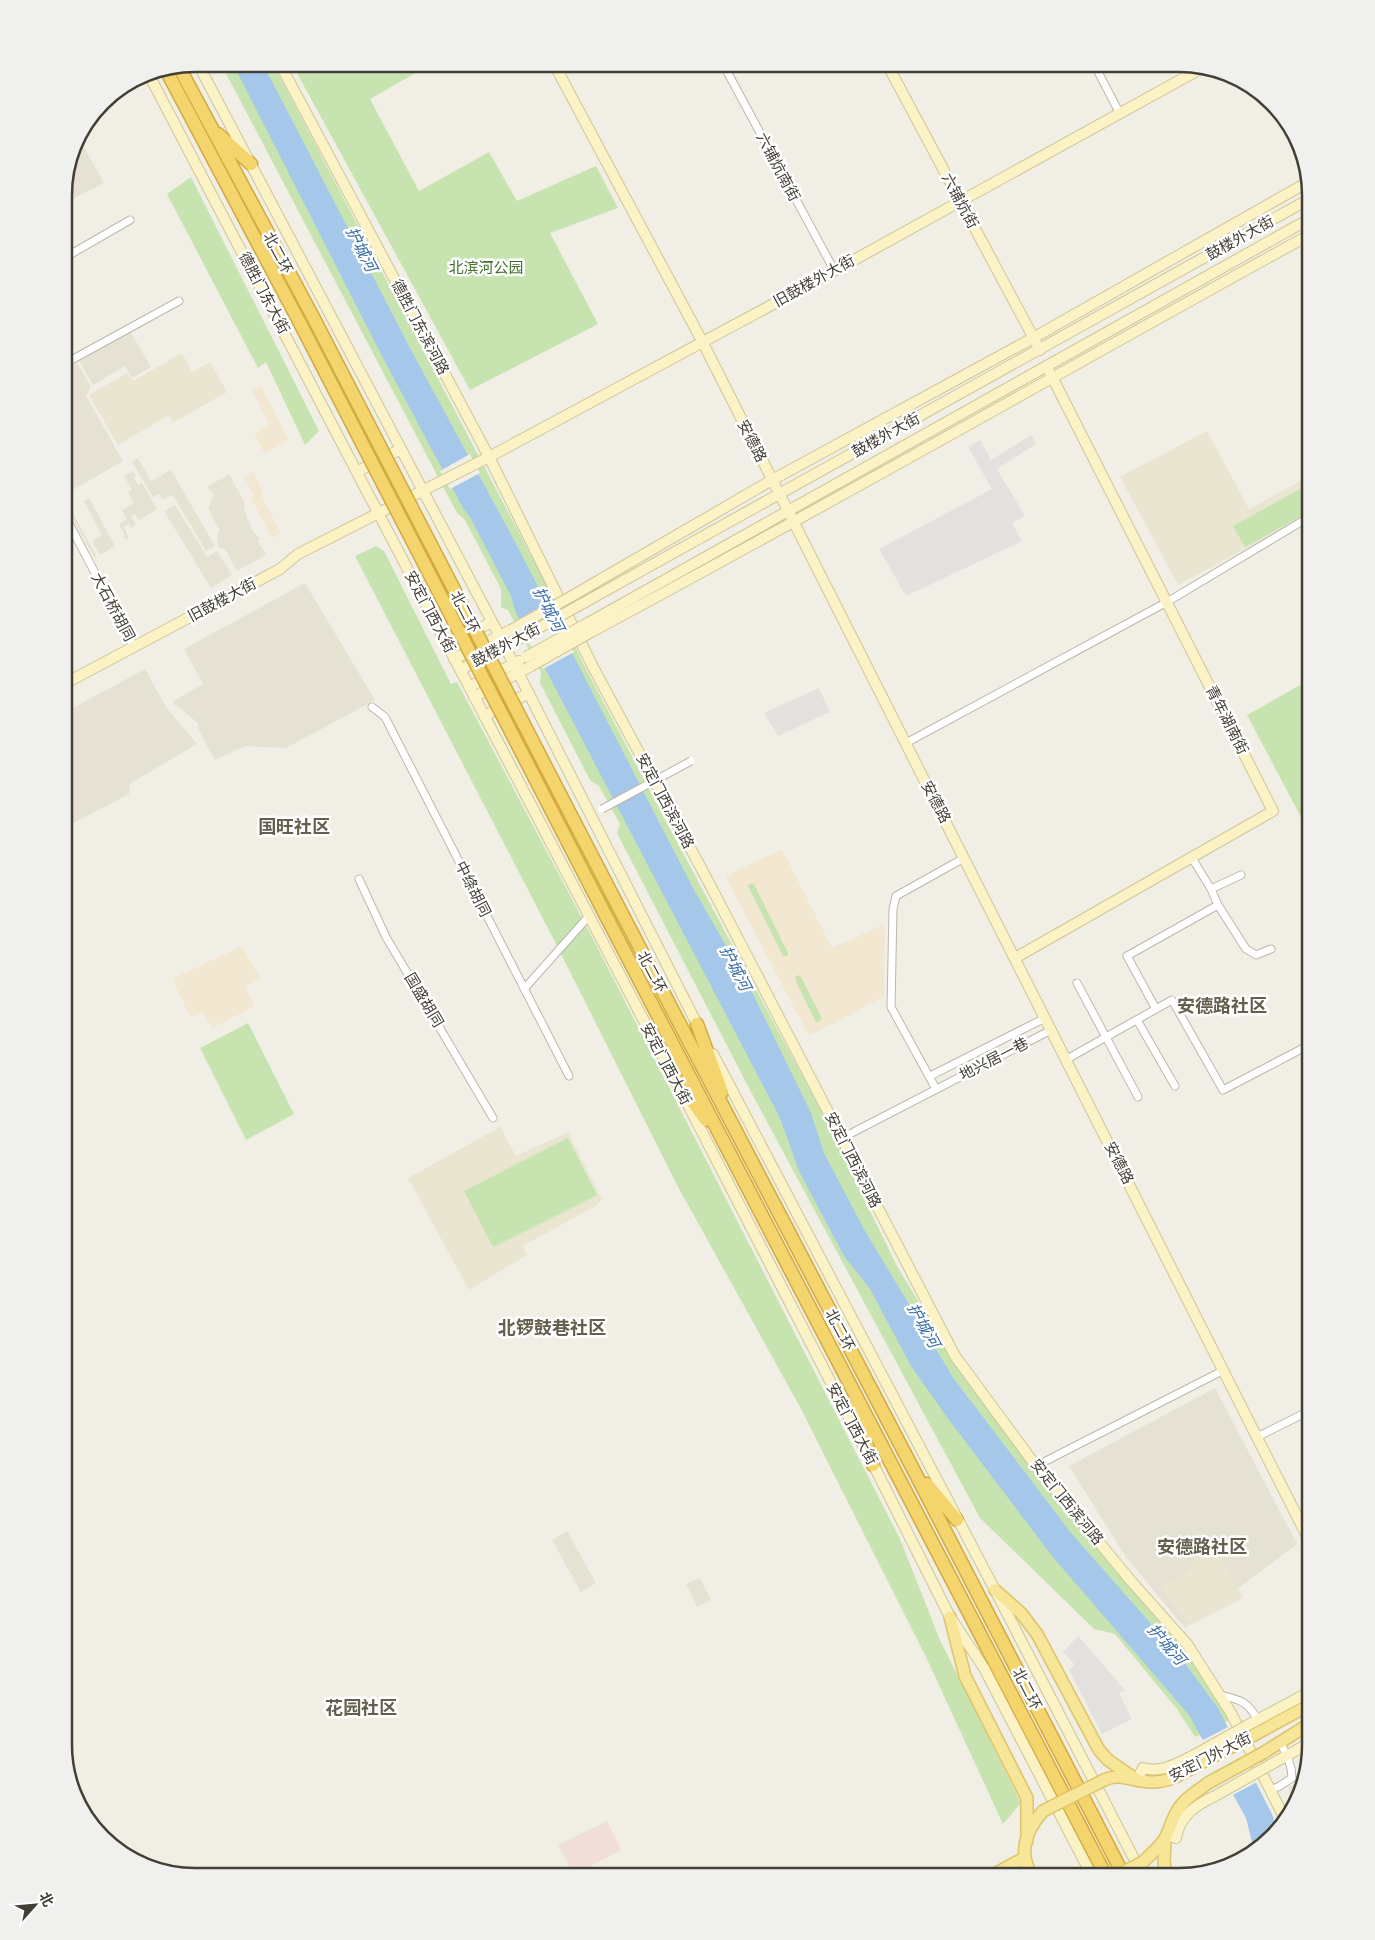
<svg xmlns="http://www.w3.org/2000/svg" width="1375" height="1940" font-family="'DM Sans','Noto Sans SC',sans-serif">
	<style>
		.residential { fill: #e5e1d3 }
		.commercial { fill: #f2e7d1 }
		.education { fill: #e9e5d0 }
		.medical { fill: #f1ded9 }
		.green { fill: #c7e3b0 }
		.parking { fill: #e2e1dd }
		.water { fill: #a4c7ea }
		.pier { fill: #f1efe5 }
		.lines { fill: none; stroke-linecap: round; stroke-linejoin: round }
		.street-casing { stroke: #bcb7a8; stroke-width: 9 }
		.secondary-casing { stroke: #cec597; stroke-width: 12 }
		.primary-casing { stroke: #dbc469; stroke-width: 14 }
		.highway-casing { stroke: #d2aa3e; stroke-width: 15 }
		.street { stroke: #fff; stroke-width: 7 }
		.secondary { stroke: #fbf3c5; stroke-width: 10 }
		.primary { stroke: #f7e598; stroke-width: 11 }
		.highway { stroke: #f4d46d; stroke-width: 12 }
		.street-bridge-casing { stroke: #bcb7a8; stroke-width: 9; stroke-linecap: butt }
		.secondary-bridge-casing { stroke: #cec597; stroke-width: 12; stroke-linecap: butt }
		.primary-bridge-casing { stroke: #dbc469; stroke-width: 14; stroke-linecap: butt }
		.highway-bridge-casing { stroke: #d2aa3e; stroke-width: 15; stroke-linecap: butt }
		.street-bridge { stroke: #fff; stroke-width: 7 }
		.secondary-bridge { stroke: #fbf3c5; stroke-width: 10 }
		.primary-bridge { stroke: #f7e598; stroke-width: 11 }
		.highway-bridge { stroke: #f4d46d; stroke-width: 12 }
		.labels { text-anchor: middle; stroke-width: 5; stroke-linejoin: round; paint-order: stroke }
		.street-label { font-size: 15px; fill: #433f35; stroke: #fff }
		.park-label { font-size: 15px; fill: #40702d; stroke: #fff }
		.water-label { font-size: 16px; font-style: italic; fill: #366ca7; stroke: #fff }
		.quarter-label { font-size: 18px; font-weight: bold; fill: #655e4d; stroke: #fff }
		.rim { fill: none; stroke: #433f35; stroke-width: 2.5 }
	</style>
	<rect width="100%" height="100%" fill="#f1efe5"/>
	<path class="residential" d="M 78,136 L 104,183 L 72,199 L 65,184 Z
		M 130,331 L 151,367 L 132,378 L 125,366 L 93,385 L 79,361 Z
		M 77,363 L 91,387 L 86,396 L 123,461 L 64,495 L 64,370 Z
		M 138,458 L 151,481 L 171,470 L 215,546 L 206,551 L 173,495 L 162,500 L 159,494 L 153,497 L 132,462 Z
		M 133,471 L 136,476 L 134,478 L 138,485 L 142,483 L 157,509 L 139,520 L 135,514 L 131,516 L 136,525 L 131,528 L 129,524 L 124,527 L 129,538 L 126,540 L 123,537 L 125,535 L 119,524 L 127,519 L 122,510 L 134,503 L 128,492 L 132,490 L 124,476 Z
		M 229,474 L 244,502 L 245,512 L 253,532 L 260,538 L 258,541 L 266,555 L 237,571 L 225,549 L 219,548 L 217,534 L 220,531 L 208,508 L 214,494 L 207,487 Z
		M 89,498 L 115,546 L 100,555 L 92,541 L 102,535 L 84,501 Z
		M 175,505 L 207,557 L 217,551 L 232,575 L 211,588 L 164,511 Z
		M 70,508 L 97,557 L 94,557 L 68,510 Z
		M 305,583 L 375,700 L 286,748 L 245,746 L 215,760 L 199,731 L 198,723 L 172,702 L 203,684 L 184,649 Z
		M 145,669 L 166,707 L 197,744 L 131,783 L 129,794 L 64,828 L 64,713 Z
		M 1215,1388 L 1297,1544 L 1185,1628 L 1126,1557 L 1069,1466 Z
		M 567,1531 L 596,1583 L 581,1592 L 552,1540 Z
		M 700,1578 L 711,1600 L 697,1607 L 686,1584 Z
		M 1306,1766 L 1295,1805 L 1288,1788 L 1294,1784 L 1301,1768 Z"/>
	<path class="commercial" d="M 261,386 L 289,440 L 264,453 L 254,433 L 269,424 L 252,391 Z
		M 253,472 L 263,492 L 260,493 L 281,533 L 272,538 L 251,498 L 254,496 L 244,477 Z
		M 782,849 L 832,948 L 882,925 L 885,931 L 884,997 L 809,1036 L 725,876 Z
		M 242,946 L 260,978 L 245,986 L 255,1006 L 212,1028 L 203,1012 L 191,1018 L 172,979 Z"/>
	<path class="education" d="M 182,353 L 192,372 L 210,362 L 227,392 L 173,423 L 169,415 L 118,445 L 89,395 L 127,373 L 133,381 Z
		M 1207,431 L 1249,509 L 1311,475 L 1311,514 L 1178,585 L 1120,477 Z
		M 500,1127 L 516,1156 L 568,1132 L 602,1200 L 594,1207 L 523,1246 L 527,1255 L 469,1290 L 408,1178 Z
		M 1214,1544 L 1243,1598 L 1191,1625 L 1159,1588 L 1188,1573 L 1196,1553 Z"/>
	<path class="medical" d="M 607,1821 L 621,1850 L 574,1875 L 558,1845 Z"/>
	<path class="green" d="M 221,64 L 273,64 L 550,592 L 582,661 L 660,810 L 822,1113 L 897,1266 L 963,1376 L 1034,1472 L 1183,1648 L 1229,1720 L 1195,1737 L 1177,1709 L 1115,1634 L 1094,1629 L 980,1518 L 751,1092 L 617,833 L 620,824 L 599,786 L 590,780 L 540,683 L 541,672 L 508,610 L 501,607 L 501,589 L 465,520 L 457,513 Z
		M 292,64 L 415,64 L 419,71 L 370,99 L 419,191 L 489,152 L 517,201 L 596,166 L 618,208 L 550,233 L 598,324 L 470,390 Z
		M 191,177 L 319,431 L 305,445 L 266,362 L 258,368 L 167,194 Z
		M 1311,483 L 1311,511 L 1245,547 L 1233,526 Z
		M 376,546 L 384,551 L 451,684 L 457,682 L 592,937 L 900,1539 L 940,1640 L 1021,1803 L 1003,1824 L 926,1657 L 800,1407 L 677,1185 L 554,940 L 355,556 Z
		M 1311,679 L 1311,836 L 1247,715 Z
		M 751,883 L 754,884 L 788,953 L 787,956 L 783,956 L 748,886 Z
		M 799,975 L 801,977 L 822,1018 L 819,1022 L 816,1022 L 797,984 L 795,977 Z
		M 248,1023 L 294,1114 L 246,1140 L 200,1048 Z
		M 568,1138 L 597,1195 L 493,1247 L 464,1191 Z"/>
	<path class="parking" d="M 1031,435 L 1036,444 L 997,469 L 1025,516 L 1012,523 L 1022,541 L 906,596 L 879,549 L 992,489 L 968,447 L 980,440 L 991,460 Z
		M 819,688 L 830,712 L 778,736 L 764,713 Z
		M 1078,1636 L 1125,1690 L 1119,1693 L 1132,1719 L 1102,1734 L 1069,1670 L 1075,1665 L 1063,1652 Z"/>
	<path class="water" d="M 233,64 L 263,64 L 411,350 L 514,540 L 694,890 L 747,982 L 811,1113 L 824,1153 L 865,1231 L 954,1379 L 1071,1533 L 1181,1658 L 1218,1708 L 1272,1814 L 1276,1828 L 1254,1850 L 1246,1818 L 1189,1715 L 1052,1556 L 949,1420 L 911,1366 L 870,1289 L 844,1256 L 799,1171 L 780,1118 L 515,611 L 511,596 L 470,517 L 463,508 L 382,356 Z"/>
	<path class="pier" d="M 470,454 L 480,473 L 450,489 L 440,471 Z
		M 549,602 L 574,652 L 543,669 L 517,620 Z
		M 1230,1726 L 1259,1781 L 1231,1796 L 1201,1741 Z"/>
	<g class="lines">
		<defs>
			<path id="street" d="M 723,64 L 834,270
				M 1094,64 L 1120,114
				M 64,258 L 130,220
				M 64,364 L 179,301
				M 64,514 L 134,647
				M 372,707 L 385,717 L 569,1076
				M 906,743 L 1167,602 L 1311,516
				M 1192,858 L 1211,889
				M 359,879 L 386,937 L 493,1118
				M 1218,905 L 1211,889 L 1241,875
				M 1077,983 L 1138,1097
				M 524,989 L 589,916
				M 1156,1009 L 1127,956 L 1218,905 L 1246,949 L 1256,955 L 1271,949
				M 1137,1020 L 1175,1086
				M 1067,1059 L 1172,1000 L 1223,1090 L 1311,1044
				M 930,1076 L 1045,1018
				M 936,1089 L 891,1007 L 893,909 L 896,896 L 964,858
				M 842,1138 L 1051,1030
				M 1257,1437 L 1311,1410
				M 1036,1466 L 1224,1370
				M 1220,1695 C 1241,1700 1247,1701 1258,1720
				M 1271,1789 L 1278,1787 L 1292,1778 C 1292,1764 1286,1754 1280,1742"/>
			<path id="secondary" d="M 198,64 L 499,635 L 700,1030
				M 280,64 L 489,457 L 593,667 L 708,881 L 955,1356 L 1036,1466 L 1131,1581 L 1187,1644 L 1231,1713 L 1285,1819
				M 554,64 L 702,341 L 1311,1544
				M 887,64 L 1040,350
				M 148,73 L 676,1082
				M 358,471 L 401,449
				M 572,596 L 772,480 L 1033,338 L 1308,182
				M 578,606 L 1311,198
				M 588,623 L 1311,218
				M 593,631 C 834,502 1071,366 1311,234
				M 447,645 L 492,622
				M 454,659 L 511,630
				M 460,670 L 517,640
				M 64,684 L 280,569 L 298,554 L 489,457 L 805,287 L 1202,68
				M 469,687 L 519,661
				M 474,697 L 531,666
				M 484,716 L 529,693
				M 1015,958 L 1273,811 L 1049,371
				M 713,1054 L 995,1590 L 1143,1876
				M 684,1097 L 863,1445
				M 871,1460 L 950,1617 L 984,1668 L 1092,1876
				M 1248,1725 L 1311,1691
				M 1270,1765 L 1311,1742
				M 1137,1780 L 1143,1768 C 1163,1773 1176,1764 1194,1755
				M 1165,1838 L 1170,1836 L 1176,1838 C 1180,1815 1196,1805 1215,1796"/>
			<path id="primary" d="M 995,1590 L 1021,1613 L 1037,1634 L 1099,1750 L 1108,1760 L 1137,1780
				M 950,1617 L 965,1676 L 1027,1798 L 1027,1841
				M 1254,1735 L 1311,1704
				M 1263,1753 L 1311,1723
				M 1104,1780 C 1120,1772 1134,1782 1150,1782 C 1169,1783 1183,1773 1199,1764
				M 1165,1838 L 1164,1861 L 1166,1876
				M 1143,1862 C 1150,1855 1158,1848 1164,1840 C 1170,1830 1172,1818 1179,1808 C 1186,1797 1198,1791 1208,1783
				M 991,1876 L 1024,1858
				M 1033,1876 C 1017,1854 1026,1830 1043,1811"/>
			<path id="highway" d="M 179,67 L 313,317
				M 166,70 L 301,325
				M 218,134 L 251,164
				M 619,908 L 912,1467 L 1124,1876
				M 606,916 L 1106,1876
				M 697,1024 L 722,1092
				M 674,1076 L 706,1120
				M 855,1406 L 873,1465
				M 927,1484 L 957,1520"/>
		</defs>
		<use href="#street" class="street-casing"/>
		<use href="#secondary" class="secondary-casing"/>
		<use href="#primary" class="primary-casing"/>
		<use href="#highway" class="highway-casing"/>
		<use href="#street" class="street"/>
		<use href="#secondary" class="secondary"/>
		<use href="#primary" class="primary"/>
		<use href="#highway" class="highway"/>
		<defs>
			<path id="street-bridge" d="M 602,809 L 691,761"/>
			<path id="secondary-bridge" d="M 511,630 L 572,596
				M 517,640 L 578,606
				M 526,657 L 588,623
				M 531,666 L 593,631
				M 1194,1755 L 1248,1725
				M 1215,1796 L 1270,1765"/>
			<path id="primary-bridge" d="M 1199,1764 L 1254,1735
				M 1208,1783 L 1263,1753
				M 1043,1811 L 1104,1780
				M 1116,1876 L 1143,1862"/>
			<path id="highway-bridge" d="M 313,317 L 619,908
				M 301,325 L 606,916"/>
		</defs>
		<use href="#street-bridge" class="street-bridge-casing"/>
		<use href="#secondary-bridge" class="secondary-bridge-casing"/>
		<use href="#primary-bridge" class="primary-bridge-casing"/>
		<use href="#highway-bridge" class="highway-bridge-casing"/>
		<use href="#street-bridge" class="street-bridge"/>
		<use href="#secondary-bridge" class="secondary-bridge"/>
		<use href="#primary-bridge" class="primary-bridge"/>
		<use href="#highway-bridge" class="highway-bridge"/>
	</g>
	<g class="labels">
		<g class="street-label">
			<text transform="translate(778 167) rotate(62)" y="5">六铺炕南街</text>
			<text transform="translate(960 201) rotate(62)" y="5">六铺炕街</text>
			<text transform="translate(1240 238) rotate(-29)" y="5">鼓楼外大街</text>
			<text transform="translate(278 253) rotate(62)" y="5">北二环</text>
			<text transform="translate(814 281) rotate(-29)" y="5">旧鼓楼外大街</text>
			<text transform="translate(264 293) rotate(62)" y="5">德胜门东大街</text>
			<text transform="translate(420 327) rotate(62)" y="5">德胜门东滨河路</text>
			<text transform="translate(886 435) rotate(-29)" y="5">鼓楼外大街</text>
			<text transform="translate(752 441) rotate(63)" y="5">安德路</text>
			<text transform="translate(222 600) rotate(-28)" y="5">旧鼓楼大街</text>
			<text transform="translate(113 607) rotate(62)" y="5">大石桥胡同</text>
			<text transform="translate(430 612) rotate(62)" y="5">安定门西大街</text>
			<text transform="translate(465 612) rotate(63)" y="5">北二环</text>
			<text transform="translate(506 645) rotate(-28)" y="5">鼓楼外大街</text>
			<text transform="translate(1227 720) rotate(63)" y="5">青年湖南街</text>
			<text transform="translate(665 801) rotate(62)" y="5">安定门西滨河路</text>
			<text transform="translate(936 802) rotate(62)" y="5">安德路</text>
			<text transform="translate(473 889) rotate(63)" y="5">中绦胡同</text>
			<text transform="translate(652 972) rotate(62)" y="5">北二环</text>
			<text transform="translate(424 1000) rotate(59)" y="5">国盛胡同</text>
			<text transform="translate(994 1059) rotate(-27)" y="5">地兴居一巷</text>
			<text transform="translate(666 1064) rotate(62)" y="5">安定门西大街</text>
			<text transform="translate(853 1160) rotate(63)" y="5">安定门西滨河路</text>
			<text transform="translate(1119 1163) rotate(63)" y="5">安德路</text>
			<text transform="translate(840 1330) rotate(62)" y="5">北二环</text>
			<text transform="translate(852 1424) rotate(62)" y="5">安定门西大街</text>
			<text transform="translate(1067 1502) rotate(51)" y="5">安定门西滨河路</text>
			<text transform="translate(1027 1689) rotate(63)" y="5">北二环</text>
			<text transform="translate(1210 1757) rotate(-27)" y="5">安定门外大街</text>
		</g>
		<g class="park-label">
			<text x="486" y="273">北滨河公园</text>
		</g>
		<g class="water-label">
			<text transform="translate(362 249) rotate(63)" y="6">护城河</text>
			<text transform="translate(549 609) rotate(63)" y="6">护城河</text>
			<text transform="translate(736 968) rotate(63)" y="6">护城河</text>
			<text transform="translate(924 1325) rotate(61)" y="6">护城河</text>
			<text transform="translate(1167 1644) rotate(49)" y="6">护城河</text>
		</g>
		<g class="quarter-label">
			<text x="294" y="833">国旺社区</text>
			<text x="1222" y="1012">安德路社区</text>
			<text x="552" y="1334">北锣鼓巷社区</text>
			<text x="1202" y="1553">安德路社区</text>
			<text x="361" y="1714">花园社区</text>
		</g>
	</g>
	<path d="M0 0H1375V1940H0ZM195 72H1179A123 123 0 0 1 1302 195V1745A123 123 0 0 1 1179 1868H195A123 123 0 0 1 72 1745V195A123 123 0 0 1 195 72Z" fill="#f0f0ef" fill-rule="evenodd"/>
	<path class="rim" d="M195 72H1179A123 123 0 0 1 1302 195V1745A123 123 0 0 1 1179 1868H195A123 123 0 0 1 72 1745V195A123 123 0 0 1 195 72Z"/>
	<g transform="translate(35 1905) rotate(63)" stroke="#ffffff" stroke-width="4" paint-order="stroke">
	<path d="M0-4L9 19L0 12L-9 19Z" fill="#433f35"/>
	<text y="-8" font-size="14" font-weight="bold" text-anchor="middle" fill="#433f35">北</text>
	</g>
</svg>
